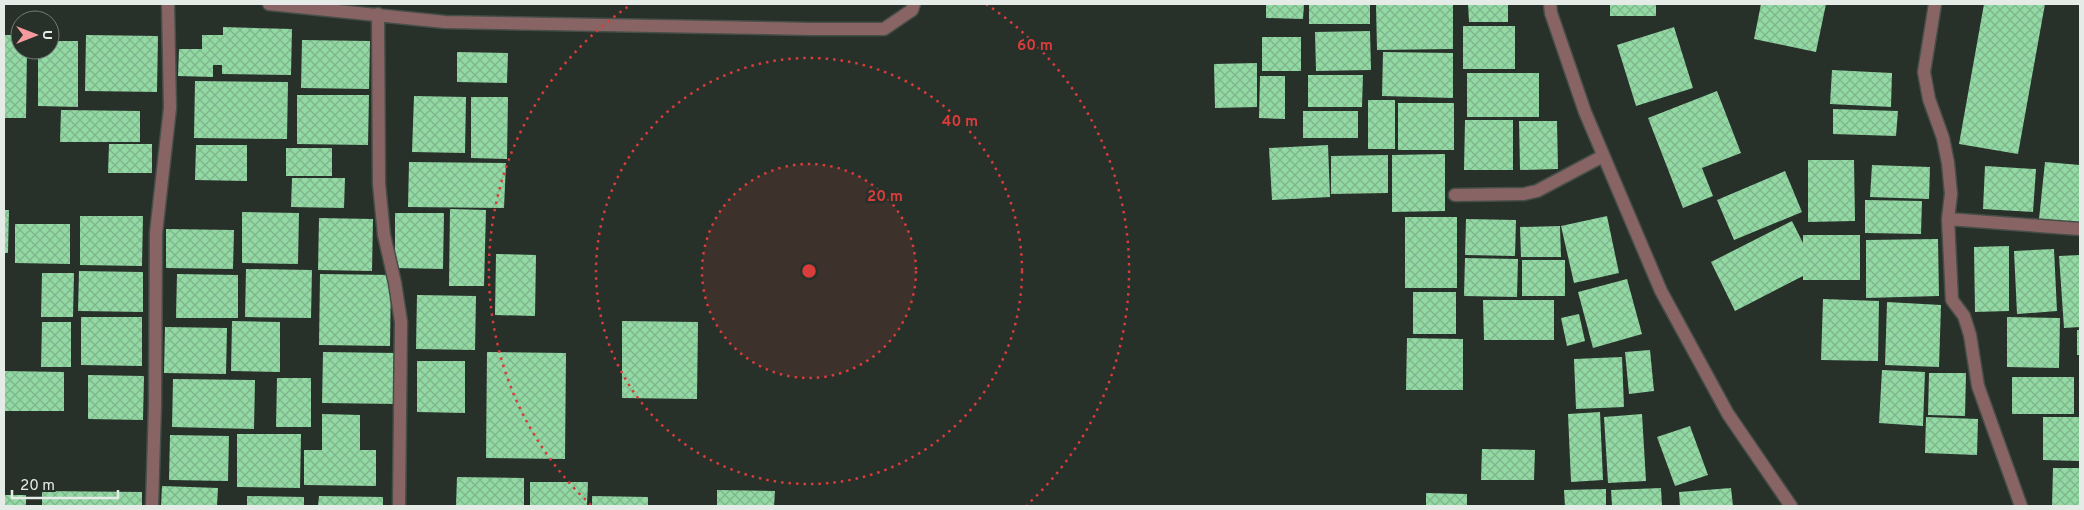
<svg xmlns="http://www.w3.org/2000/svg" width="2084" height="510" font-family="Overpass,sans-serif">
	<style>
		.building { fill: url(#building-cross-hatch) }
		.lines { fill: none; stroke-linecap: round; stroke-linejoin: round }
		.minor-casing { stroke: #454e47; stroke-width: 15 }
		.minor { stroke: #886465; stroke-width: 12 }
		.ring { fill: none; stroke: #d83c3b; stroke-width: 2.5; stroke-dasharray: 2.5 5 }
		.centre { fill: #d83c3b; stroke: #273029; stroke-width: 2.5 }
		.ring-label { font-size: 15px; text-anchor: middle; font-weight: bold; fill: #d83c3b; stroke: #273029; stroke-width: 5; stroke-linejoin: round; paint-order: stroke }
	</style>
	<defs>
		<pattern id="building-cross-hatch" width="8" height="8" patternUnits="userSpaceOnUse" patternTransform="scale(1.25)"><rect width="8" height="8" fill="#92d9a4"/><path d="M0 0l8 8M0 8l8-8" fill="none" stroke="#7fb48c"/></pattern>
	</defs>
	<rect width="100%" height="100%" fill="#273029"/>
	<path class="building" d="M 1266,4 L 1304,4 L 1303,19 L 1266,18 Z
		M 1309,4 L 1370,4 L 1370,24 L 1309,24 Z
		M 1376,4 L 1453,4 L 1453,49 L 1377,50 Z
		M 1468,4 L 1508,4 L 1508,22 L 1469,22 Z
		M 1610,4 L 1656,4 L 1656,16 L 1610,16 Z
		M 1761,4 L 1826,4 L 1816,52 L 1754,39 Z
		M 1984,4 L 2045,4 L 2018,154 L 1959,144 Z
		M 1463,26 L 1515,26 L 1515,69 L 1463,69 Z
		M 223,27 L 292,29 L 291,75 L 222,74 L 222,65 L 213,65 L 213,77 L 178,76 L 179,49 L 202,49 L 202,35 L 223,35 Z
		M 1674,27 L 1693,88 L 1636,106 L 1617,45 Z
		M 1370,31 L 1371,70 L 1316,71 L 1315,32 Z
		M 4,35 L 20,35 L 20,50 L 27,50 L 26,118 L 4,118 Z
		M 86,35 L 158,36 L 157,92 L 85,91 Z
		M 1262,37 L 1301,37 L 1301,71 L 1262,71 Z
		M 302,40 L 370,41 L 369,89 L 301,88 Z
		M 50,41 L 78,41 L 78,107 L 38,106 L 38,50 L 50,50 Z
		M 457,52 L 508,53 L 507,83 L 457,82 Z
		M 1383,52 L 1453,53 L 1453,98 L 1382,96 Z
		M 1257,63 L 1257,107 L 1215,108 L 1214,64 Z
		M 1832,70 L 1892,73 L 1891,107 L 1830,104 Z
		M 1467,73 L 1539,73 L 1539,117 L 1467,117 Z
		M 1308,75 L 1363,75 L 1362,107 L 1308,107 Z
		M 1260,76 L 1285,76 L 1285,119 L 1259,118 Z
		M 195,81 L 288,82 L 287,139 L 194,138 Z
		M 1717,91 L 1741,153 L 1702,168 L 1713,196 L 1683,208 L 1648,118 Z
		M 297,95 L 369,95 L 368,145 L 297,144 Z
		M 414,96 L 466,97 L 465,153 L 412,152 Z
		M 471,97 L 508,97 L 507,159 L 471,158 Z
		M 1368,100 L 1395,100 L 1395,149 L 1368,149 Z
		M 1398,103 L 1454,103 L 1454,150 L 1398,150 Z
		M 1833,109 L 1898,111 L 1896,136 L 1833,134 Z
		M 61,110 L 140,111 L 140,142 L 60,142 Z
		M 1303,111 L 1358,111 L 1358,138 L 1303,138 Z
		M 1465,120 L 1513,120 L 1513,170 L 1464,170 Z
		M 1519,121 L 1557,121 L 1558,169 L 1520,170 Z
		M 109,144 L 152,144 L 152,173 L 108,173 Z
		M 196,145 L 247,145 L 247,181 L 195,180 Z
		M 1328,145 L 1330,197 L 1272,200 L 1269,148 Z
		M 286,148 L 332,148 L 332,176 L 286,176 Z
		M 1445,154 L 1445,211 L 1392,212 L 1392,155 Z
		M 1388,155 L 1388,193 L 1331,194 L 1331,156 Z
		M 1808,160 L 1854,160 L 1855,221 L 1808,222 Z
		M 409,162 L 506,163 L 504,208 L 408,207 Z
		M 2045,162 L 2080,165 L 2080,223 L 2039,219 Z
		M 1872,165 L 1930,167 L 1929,199 L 1870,197 Z
		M 1985,166 L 2036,169 L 2033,212 L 1983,209 Z
		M 1785,171 L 1802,212 L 1734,240 L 1717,200 Z
		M 292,178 L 345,178 L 344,208 L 291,207 Z
		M 1865,200 L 1922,201 L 1921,234 L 1865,233 Z
		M 450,209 L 486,210 L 484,286 L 449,286 Z
		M 4,210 L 9,210 L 8,253 L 4,253 Z
		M 242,212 L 299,213 L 298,264 L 242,263 Z
		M 395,213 L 444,213 L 443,269 L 395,268 Z
		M 80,216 L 143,216 L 142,266 L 80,265 Z
		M 1607,216 L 1619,273 L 1574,283 L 1561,226 Z
		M 1405,217 L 1457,217 L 1457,288 L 1405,288 Z
		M 319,218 L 373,219 L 372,271 L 318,270 Z
		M 1466,219 L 1516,220 L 1515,256 L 1465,255 Z
		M 1792,221 L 1803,243 L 1803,235 L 1860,235 L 1860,280 L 1803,280 L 1803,276 L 1735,311 L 1711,262 Z
		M 15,224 L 70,224 L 70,264 L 15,263 Z
		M 1560,226 L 1561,257 L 1521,257 L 1520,227 Z
		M 166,229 L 234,230 L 233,269 L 166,268 Z
		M 1938,239 L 1939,296 L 1866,298 L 1866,240 Z
		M 2009,246 L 2009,311 L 1975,312 L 1974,247 Z
		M 2054,249 L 2057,311 L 2017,314 L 2014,251 Z
		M 496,254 L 536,255 L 535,316 L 495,315 Z
		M 2080,255 L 2080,327 L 2064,328 L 2059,256 Z
		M 1465,258 L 1518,259 L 1517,297 L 1464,296 Z
		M 1522,260 L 1565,260 L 1565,296 L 1522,296 Z
		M 246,269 L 312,270 L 311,318 L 245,317 Z
		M 79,271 L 143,272 L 143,312 L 78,311 Z
		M 42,273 L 74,273 L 73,317 L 41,317 Z
		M 177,274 L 238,275 L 238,318 L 176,318 Z
		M 320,274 L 391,275 L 390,346 L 319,345 Z
		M 1627,279 L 1642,334 L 1593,348 L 1578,292 Z
		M 1413,292 L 1456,292 L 1456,334 L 1413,334 Z
		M 417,295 L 476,296 L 475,350 L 416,349 Z
		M 1823,299 L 1879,301 L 1878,361 L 1821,360 Z
		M 1483,300 L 1554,300 L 1554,340 L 1484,340 Z
		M 1887,302 L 1941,305 L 1939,367 L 1885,365 Z
		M 1579,314 L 1585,341 L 1567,346 L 1561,318 Z
		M 81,317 L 142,317 L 142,366 L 81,365 Z
		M 2007,317 L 2060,318 L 2059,368 L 2007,367 Z
		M 232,321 L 280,322 L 280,372 L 231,371 Z
		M 622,321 L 698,322 L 697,399 L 622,398 Z
		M 42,322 L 71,322 L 71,367 L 41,367 Z
		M 165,327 L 227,328 L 226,374 L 164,373 Z
		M 2077,330 L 2080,330 L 2080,355 L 2077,355 Z
		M 1407,338 L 1463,339 L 1463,390 L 1406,390 Z
		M 1650,350 L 1654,391 L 1629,394 L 1625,352 Z
		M 323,352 L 399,353 L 399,404 L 322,403 Z
		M 487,352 L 566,353 L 565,459 L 486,458 Z
		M 1622,357 L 1624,407 L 1576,409 L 1574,359 Z
		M 417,361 L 465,361 L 465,413 L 417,412 Z
		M 1882,370 L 1925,372 L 1923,426 L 1879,423 Z
		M 4,371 L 64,372 L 64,411 L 4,411 Z
		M 1929,373 L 1966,373 L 1965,416 L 1928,415 Z
		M 88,375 L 144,376 L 143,420 L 88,419 Z
		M 2012,377 L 2074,377 L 2074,414 L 2012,414 Z
		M 277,378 L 311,378 L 311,427 L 276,427 Z
		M 173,379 L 255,380 L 254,429 L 172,427 Z
		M 1600,412 L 1603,480 L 1571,482 L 1568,414 Z
		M 322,414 L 360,415 L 360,450 L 376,450 L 376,486 L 304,485 L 304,450 L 322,450 Z
		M 1642,414 L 1646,481 L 1608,483 L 1604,417 Z
		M 1926,417 L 1978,419 L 1977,455 L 1925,453 Z
		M 2043,417 L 2080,417 L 2080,461 L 2043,460 Z
		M 1690,426 L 1708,475 L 1675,486 L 1657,437 Z
		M 237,434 L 301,434 L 300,488 L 237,487 Z
		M 170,435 L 229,436 L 228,481 L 169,480 Z
		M 1482,449 L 1535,450 L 1534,480 L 1481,480 Z
		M 2053,468 L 2080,468 L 2080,506 L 2052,506 Z
		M 457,477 L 524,478 L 524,506 L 456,506 Z
		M 530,482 L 588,482 L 587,506 L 530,506 Z
		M 162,486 L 218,488 L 217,506 L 161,506 Z
		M 1661,488 L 1662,506 L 1612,506 L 1611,490 Z
		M 1731,488 L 1733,506 L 1680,506 L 1679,492 Z
		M 1606,489 L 1606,506 L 1565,506 L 1564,490 Z
		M 717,490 L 775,491 L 774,506 L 717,506 Z
		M 42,491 L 142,492 L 142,506 L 42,506 Z
		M 1426,493 L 1467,494 L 1467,506 L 1426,506 Z
		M 4,495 L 26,495 L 26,506 L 4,506 Z
		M 247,496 L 304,497 L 304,506 L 247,506 Z
		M 319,496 L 383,497 L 383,506 L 318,506 Z
		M 592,496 L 648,497 L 648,506 L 592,506 Z"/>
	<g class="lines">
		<defs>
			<path id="minor" d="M 269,4 L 445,22 L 812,29 L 884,29 L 912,10 L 914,4
				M 1550,4 L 1551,13 L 1585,112 L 1661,291 L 1728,414 L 1791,506
				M 1935,4 L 1924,72 L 1929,99 L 1943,138 L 1948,163 L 1951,194 L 1948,219 L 1952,300 L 1964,316 L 1970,335 L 1978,386 L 2021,506
				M 378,14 L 379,184 L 384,235 L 395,283 L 401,322 L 399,506
				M 1455,195 L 1524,194 L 1537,191 L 1603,156
				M 1948,219 L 2080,229
				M 152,506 L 155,404 L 156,233 L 170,108 L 168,4"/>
		</defs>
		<use href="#minor" class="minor-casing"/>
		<use href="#minor" class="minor"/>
	</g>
	<circle cx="809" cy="271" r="107" fill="#d83c3b" fill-opacity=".12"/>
	<g class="ring">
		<circle cx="809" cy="271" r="107"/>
		<circle cx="809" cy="271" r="213"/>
		<path d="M591 505A320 320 0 0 1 632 4M986 4A320 320 0 0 1 1027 505"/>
	</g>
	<circle cx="809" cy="271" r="8" class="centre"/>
	<g class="ring-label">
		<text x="1035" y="50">60 m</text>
		<text x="960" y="126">40 m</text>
		<text x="885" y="201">20 m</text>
	</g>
	<rect width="2084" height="510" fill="none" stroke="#e5ebe6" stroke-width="10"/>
	<g transform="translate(35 35) rotate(90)"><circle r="24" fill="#273029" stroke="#737b75"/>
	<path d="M0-4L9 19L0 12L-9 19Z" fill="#f59b9e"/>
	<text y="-8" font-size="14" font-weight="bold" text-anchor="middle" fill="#e5ebe6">U</text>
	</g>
	<path d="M12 490v8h106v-8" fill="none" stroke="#e5ebe6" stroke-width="2.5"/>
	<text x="20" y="490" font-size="15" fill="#e5ebe6" stroke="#273029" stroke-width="4" paint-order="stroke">20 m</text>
</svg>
